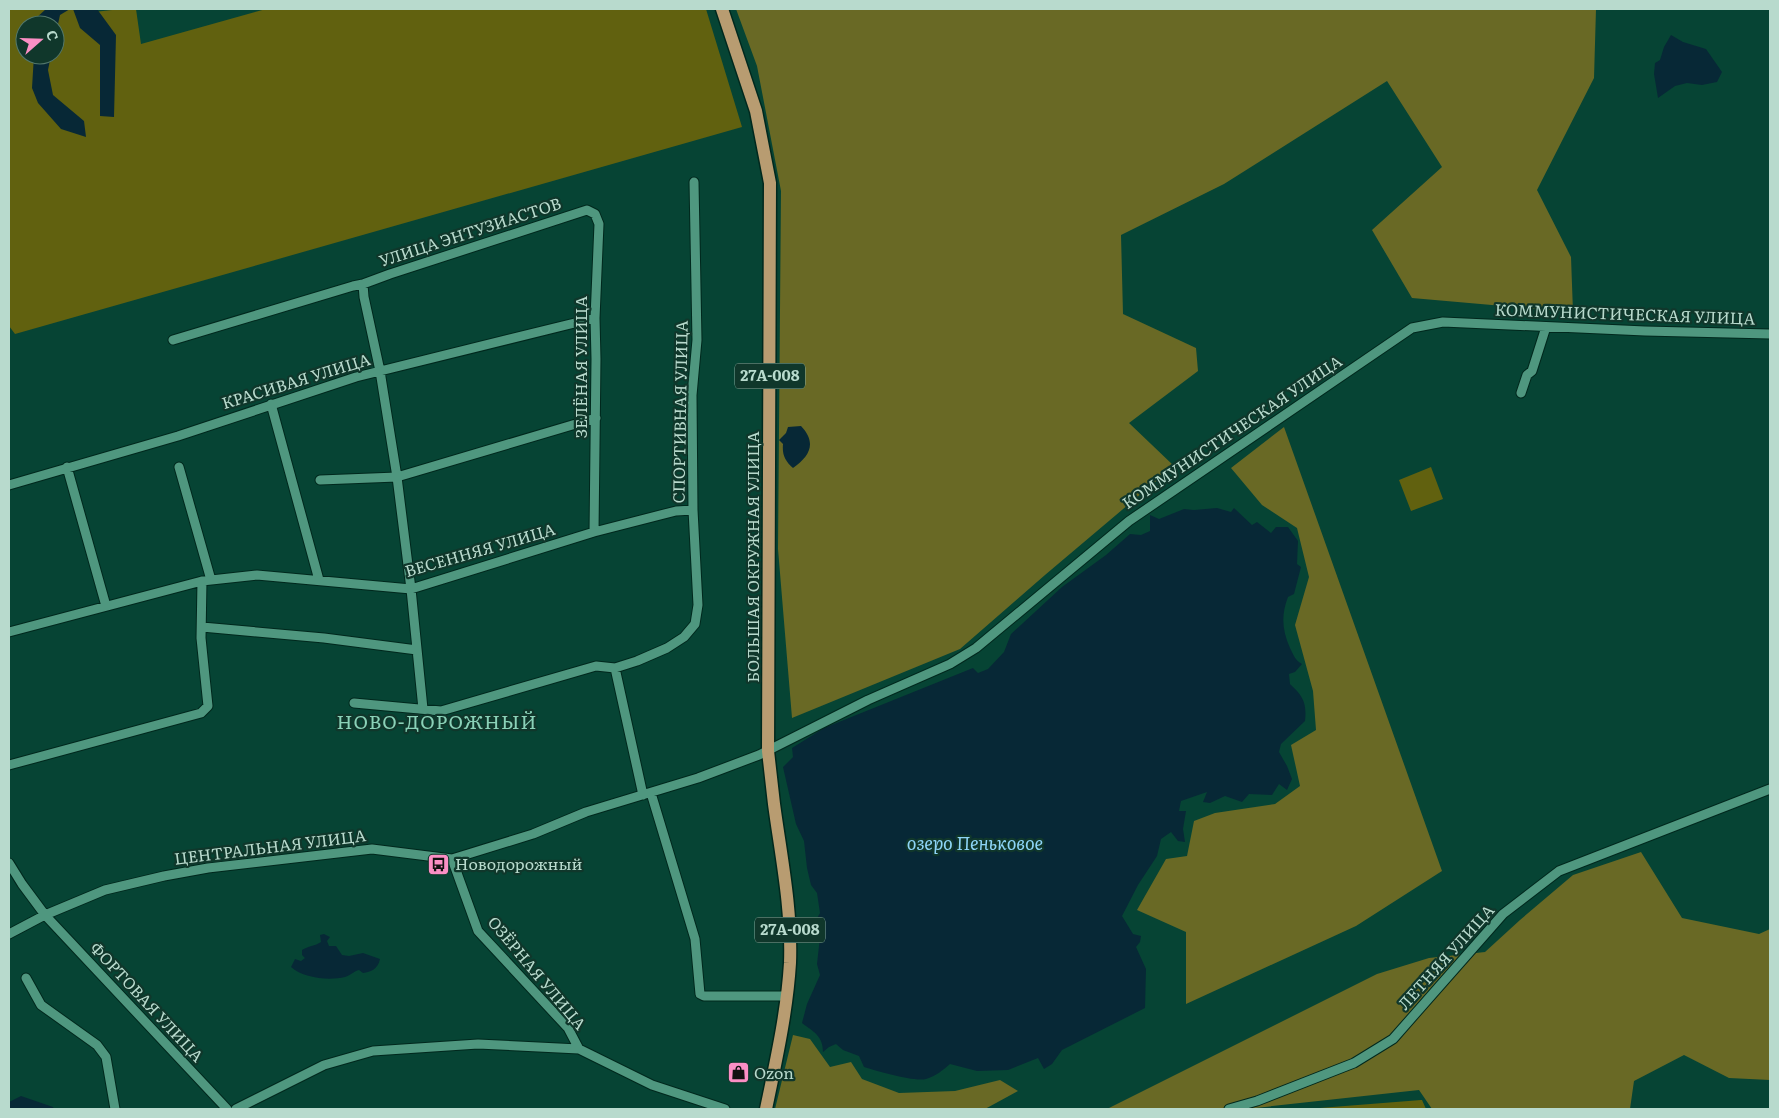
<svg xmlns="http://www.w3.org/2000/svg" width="1779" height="1118" font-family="Literata,serif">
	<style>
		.green { fill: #61610f; fill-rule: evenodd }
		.forest { fill: #696925 }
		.water { fill: #072836 }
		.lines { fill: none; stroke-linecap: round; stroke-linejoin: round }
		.minor-casing { stroke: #00281d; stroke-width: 11 }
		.major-casing { stroke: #00281d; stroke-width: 15 }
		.minor { stroke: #4f977f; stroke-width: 9 }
		.major { stroke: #b89c71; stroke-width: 12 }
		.labels { text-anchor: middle; stroke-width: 4.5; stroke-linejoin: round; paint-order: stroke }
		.shield { fill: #10372b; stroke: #86a99c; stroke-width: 1 }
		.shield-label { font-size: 15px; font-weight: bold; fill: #b8dacd }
		.street-label { font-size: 16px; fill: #b8dacd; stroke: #10372b }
		.poi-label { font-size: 16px; fill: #b8dacd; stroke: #10372b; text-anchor: start }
		.water-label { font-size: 18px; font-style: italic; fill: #8ed5f7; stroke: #10372b }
		.quarter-label { font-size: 19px; letter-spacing: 1px; fill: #8ad2b8; stroke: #10372b }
	</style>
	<rect width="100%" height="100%" fill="#064434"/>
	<path class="green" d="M 9,9 L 93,9 L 94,12 L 121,9 L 136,9 L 141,44 L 266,9 L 706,9 L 742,127 L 15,334 L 9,326 ZM 25,25 L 55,25 L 55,55 L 25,55 Z
		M 1431,467 L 1443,499 L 1411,511 L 1399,480 Z
		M 1422,1100 L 1426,1109 L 1307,1109 L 1421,1100 Z"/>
	<path class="forest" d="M 736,9 L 1596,9 L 1594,78 L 1537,190 L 1571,257 L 1573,312 L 1412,298 L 1372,230 L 1442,167 L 1387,81 L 1224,184 L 1121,235 L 1123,314 L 1196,348 L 1198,371 L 1129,423 L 1174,466 L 1045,575 L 960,649 L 792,718 L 778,549 L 781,191 L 757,66 Z
		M 1284,427 L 1442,871 L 1356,926 L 1186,1004 L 1186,932 L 1137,910 L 1166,859 L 1187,856 L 1194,821 L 1215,813 L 1275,804 L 1300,786 L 1291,745 L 1316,730 L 1313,691 L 1295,625 L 1309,577 L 1297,528 L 1262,505 L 1231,468 Z
		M 1641,852 L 1682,918 L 1759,934 L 1770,929 L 1770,1080 L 1729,1078 L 1684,1055 L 1634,1081 L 1630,1109 L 1432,1109 L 1419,1090 L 1246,1109 L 1107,1109 L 1377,974 L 1429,958 L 1485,952 L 1520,920 L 1573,875 Z
		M 793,1035 L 810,1039 L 830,1067 L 851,1062 L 862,1079 L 899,1093 L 955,1091 L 1000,1080 L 1018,1091 L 985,1109 L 775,1109 Z"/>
	<path class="water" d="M 46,9 L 70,9 L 60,15 L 55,38 L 55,25 L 35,25 L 35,19 Z
		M 73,9 L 97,9 L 116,35 L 114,117 L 100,116 L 100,45 L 80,28 Z
		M 1671,35 L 1683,42 L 1706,49 L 1722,72 L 1717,82 L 1702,85 L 1687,83 L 1675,86 L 1658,98 L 1654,74 L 1655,63 L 1660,60 L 1664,47 Z
		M 34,55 L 51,55 L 48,70 L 53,95 L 84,121 L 86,137 L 61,129 L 38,103 L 32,88 Z
		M 801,426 C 817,443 810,456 793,468 C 785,461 782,455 783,444 L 779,440 L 786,433 L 788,427 Z
		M 1217,508 L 1231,512 L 1234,508 L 1252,525 L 1257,522 L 1271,533 L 1276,527 L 1288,527 L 1298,541 L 1297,564 L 1301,567 L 1294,594 L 1288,597 C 1281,615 1282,630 1290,648 C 1294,656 1295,660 1302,664 L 1295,672 L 1289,674 L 1290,684 C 1303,696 1307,703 1305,721 L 1281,744 L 1279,752 L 1287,766 L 1292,779 L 1287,790 L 1279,784 L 1272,795 L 1249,794 L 1242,802 L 1225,796 L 1210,803 L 1203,802 L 1207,792 L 1181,801 L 1179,811 L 1186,811 L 1183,829 L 1185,842 L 1178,841 L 1171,832 L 1161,839 L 1157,856 L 1138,885 L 1122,916 L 1133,934 L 1141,936 L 1140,942 L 1136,947 L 1146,969 L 1145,1008 L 1062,1050 L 1052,1064 L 1044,1069 L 1038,1058 L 1008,1070 L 977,1071 L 950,1064 C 943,1070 936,1076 926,1079 C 914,1082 877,1071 864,1067 L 859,1056 L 843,1050 L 836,1044 L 829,1047 L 823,1052 C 823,1036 814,1032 802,1023 L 807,1004 L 820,975 L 817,964 L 821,928 L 815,922 L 820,913 L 817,893 L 811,885 L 807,868 L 804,841 L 796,824 L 783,767 L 793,757 L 792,748 L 824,728 L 973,668 L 978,673 L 988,669 L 1004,652 L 1011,634 L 1062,587 L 1106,555 L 1130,534 L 1141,535 L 1150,531 L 1150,515 L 1159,519 L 1184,509 L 1194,510 Z
		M 324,934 L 330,937 L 327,941 L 329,946 L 336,946 L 342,955 L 349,956 L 363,953 L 380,959 C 378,969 371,972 363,973 L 359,970 C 354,971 351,975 345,977 C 329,981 303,978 291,967 L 295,959 L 301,961 L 305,958 L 302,955 L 302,950 C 308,946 315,946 321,942 L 320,935 Z
		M 21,1096 L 53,1107 L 54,1109 L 9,1109 L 9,1102 Z"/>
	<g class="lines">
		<defs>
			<path id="minor" d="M 363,284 L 390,274 L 587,210 L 595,214 L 599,224 L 595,318 L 596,359 L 594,532
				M 173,340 L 353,286 L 363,284 L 364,297 L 380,371 L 397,477 L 411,589 L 423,709
				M 1521,393 L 1527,375 L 1532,371 L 1546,327
				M 271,404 L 319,580
				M 67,467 L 106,606
				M 179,467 L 211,580
				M 320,480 L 397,477 L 596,418
				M 9,485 L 178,436 L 356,377 L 595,318
				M 202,627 L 324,638 L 417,650
				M 9,632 L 202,581 L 257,575 L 411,589 L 594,532 L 676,511 L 693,510
				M 615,668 L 643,795
				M 354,703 L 441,711 L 596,666 L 615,668 L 637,661 L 667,648 L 684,637 L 695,624 L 698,605 L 693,510 L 692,395 L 697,340 L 694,182
				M 9,765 L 201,713 L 208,706 L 201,638 L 202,581
				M 651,793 L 695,939 L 700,994 L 704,996 L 787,996
				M 452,859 L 478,931 L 568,1028 L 579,1049
				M 9,863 L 22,884 L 45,915 L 227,1109
				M 9,934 L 45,915 L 105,890 L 164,876 L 208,868 L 372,849 L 452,859 L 533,834 L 586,812 L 698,778 L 759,755 L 868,700 L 950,664 L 976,648 L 1129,521 L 1412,328 L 1443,322 L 1645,331 L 1770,334
				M 26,978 L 41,1005 L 97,1045 L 106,1057 L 115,1109
				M 236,1109 L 324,1065 L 373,1051 L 478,1044 L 579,1049 L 652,1085 L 725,1109
				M 1229,1109 L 1257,1101 L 1354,1063 L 1393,1039 L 1503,914 L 1559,871 L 1770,789"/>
			<path id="major" d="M 722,9 L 756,111 L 770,183 L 768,751 C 770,768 772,786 774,804 C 781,856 792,909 790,963 C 787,1012 776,1061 766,1109"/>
		</defs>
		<use href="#minor" class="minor-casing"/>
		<use href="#major" class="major-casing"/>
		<use href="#minor" class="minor"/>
		<use href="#major" class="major"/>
	</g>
	<defs>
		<symbol id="bus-square" viewBox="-11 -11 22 22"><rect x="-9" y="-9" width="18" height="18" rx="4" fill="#fb8fc5" stroke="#10372b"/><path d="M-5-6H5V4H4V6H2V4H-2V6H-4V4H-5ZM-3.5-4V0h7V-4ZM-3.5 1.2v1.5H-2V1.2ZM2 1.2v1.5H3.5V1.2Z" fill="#111"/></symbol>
		<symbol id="shop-square" viewBox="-11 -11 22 22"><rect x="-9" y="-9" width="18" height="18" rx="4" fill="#fb8fc5" stroke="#10372b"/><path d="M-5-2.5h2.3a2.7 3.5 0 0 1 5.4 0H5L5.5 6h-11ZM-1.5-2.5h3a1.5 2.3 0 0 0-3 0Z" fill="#111"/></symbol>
	</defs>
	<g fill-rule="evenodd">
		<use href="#bus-square" x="426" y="852" width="25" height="25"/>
		<use href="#shop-square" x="726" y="1060" width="25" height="25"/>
	</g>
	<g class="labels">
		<g class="shield">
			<rect x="735" y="363.5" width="70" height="25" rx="4"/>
			<rect x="755" y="917.5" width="70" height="25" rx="4"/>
		</g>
		<g class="shield-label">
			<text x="770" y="381">27А-008</text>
			<text x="790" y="935">27А-008</text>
		</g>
		<g class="street-label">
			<text transform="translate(470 232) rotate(-18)" y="6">УЛИЦА ЭНТУЗИАСТОВ</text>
			<text transform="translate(1625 314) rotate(2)" y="6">КОММУНИСТИЧЕСКАЯ УЛИЦА</text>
			<text transform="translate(581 367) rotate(-90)" y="6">ЗЕЛЁНАЯ УЛИЦА</text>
			<text transform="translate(296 381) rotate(-17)" y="6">КРАСИВАЯ УЛИЦА</text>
			<text transform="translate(680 412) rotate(-89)" y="6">СПОРТИВНАЯ УЛИЦА</text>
			<text transform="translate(1232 432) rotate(-34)" y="6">КОММУНИСТИЧЕСКАЯ УЛИЦА</text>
			<text transform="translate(480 550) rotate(-16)" y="6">ВЕСЕННЯЯ УЛИЦА</text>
			<text transform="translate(753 557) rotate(-90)" y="6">БОЛЬШАЯ ОКРУЖНАЯ УЛИЦА</text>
			<text transform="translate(270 847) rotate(-7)" y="6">ЦЕНТРАЛЬНАЯ УЛИЦА</text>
			<text transform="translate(1446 957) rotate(-48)" y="6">ЛЕТНЯЯ УЛИЦА</text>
			<text transform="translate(537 973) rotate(50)" y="6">ОЗЁРНАЯ УЛИЦА</text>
			<text transform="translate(147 1002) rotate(47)" y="6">ФОРТОВАЯ УЛИЦА</text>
		</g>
		<g class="poi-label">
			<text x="455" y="870">Новодорожный</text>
			<text x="754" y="1079">Ozon</text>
		</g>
		<g class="water-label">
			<text x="975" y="850">озеро Пеньковое</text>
		</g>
		<g class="quarter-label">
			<text x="437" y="729">НОВО-ДОРОЖНЫЙ</text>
		</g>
	</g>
	<rect width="1779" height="1118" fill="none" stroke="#b8dacd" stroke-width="20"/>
	<g transform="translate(40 40) rotate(70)"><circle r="24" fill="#10372b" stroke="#53786c"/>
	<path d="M0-4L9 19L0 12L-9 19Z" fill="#fb8fc5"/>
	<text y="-8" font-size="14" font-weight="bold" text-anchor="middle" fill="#b8dacd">С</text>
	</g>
</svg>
